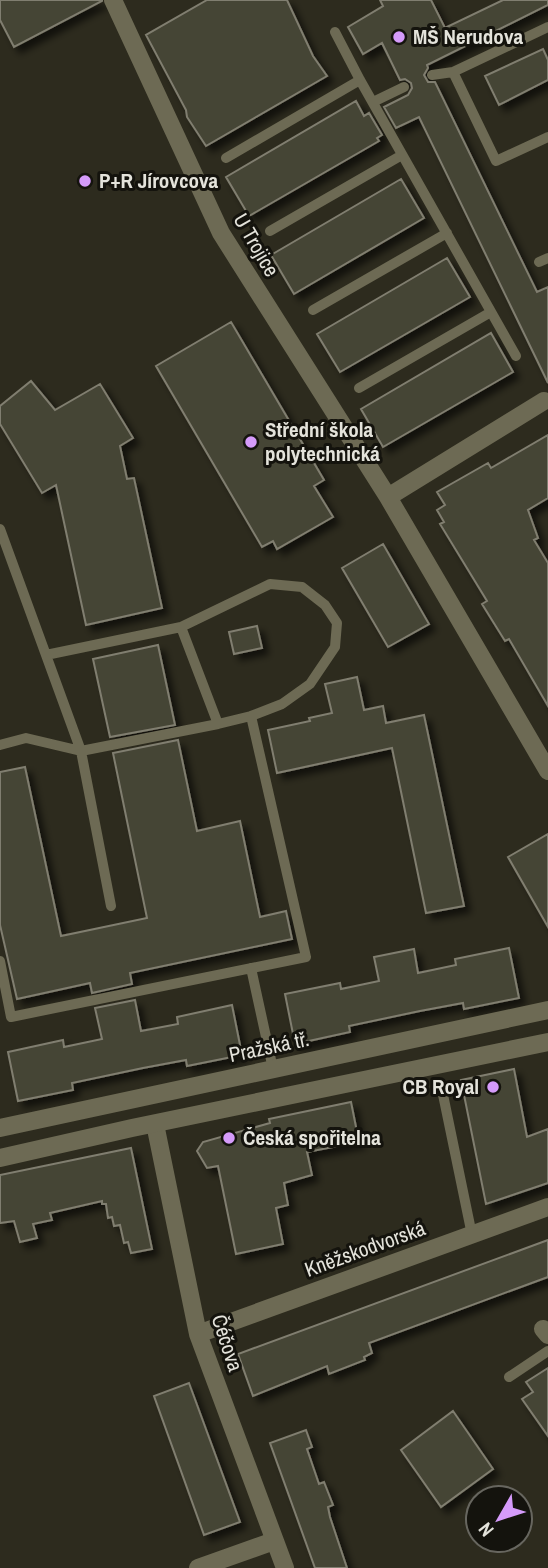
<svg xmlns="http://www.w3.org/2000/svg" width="548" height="1568" font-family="'Archivo Narrow',sans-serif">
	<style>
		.building { fill: #454436; stroke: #807e6f; stroke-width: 2; filter: url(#shadow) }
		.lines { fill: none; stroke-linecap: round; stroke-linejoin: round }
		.service { stroke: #6d6a54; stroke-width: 10 }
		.minor { stroke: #6d6a54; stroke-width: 18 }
		.tertiary { stroke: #6d6a54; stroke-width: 18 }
		.poi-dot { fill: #d59bfa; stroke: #14130d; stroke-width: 2.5 }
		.labels { text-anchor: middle; stroke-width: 6; stroke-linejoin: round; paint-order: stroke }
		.poi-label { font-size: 21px; font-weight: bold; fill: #e4e3db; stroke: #14130d; text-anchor: start }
		.street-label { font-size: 21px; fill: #e4e3db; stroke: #14130d }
	</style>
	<defs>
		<filter id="shadow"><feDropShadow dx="6" dy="6" stdDeviation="3.5" flood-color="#0009"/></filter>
	</defs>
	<rect width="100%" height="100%" fill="#2d2b1e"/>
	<path class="building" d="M 0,0 L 102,0 L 102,1 L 14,47 L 0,20 Z
		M 207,0 L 287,0 L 313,56 L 327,76 L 206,146 L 187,117 L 186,110 L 146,35 Z
		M 380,0 L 431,0 L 445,28 L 503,0 L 548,0 L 548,5 L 427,65 L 428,68 L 424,75 L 428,82 L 435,82 L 537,292 L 548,287 L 548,383 L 419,117 L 396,128 L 384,107 L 408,95 L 412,88 L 411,83 L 405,79 L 400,80 L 382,43 L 363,54 L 348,27 L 383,6 Z
		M 543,49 L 548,60 L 548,80 L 499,105 L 485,76 Z
		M 356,101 L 364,116 L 369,113 L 382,135 L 377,138 L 379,141 L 249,216 L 226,177 Z
		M 401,179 L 424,218 L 294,294 L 271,255 Z
		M 447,258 L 470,297 L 340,372 L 317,334 Z
		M 231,322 L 324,480 L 314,486 L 333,517 L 277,549 L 273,541 L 262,547 L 156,366 Z
		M 491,333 L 513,372 L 383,447 L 361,409 Z
		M 31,381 L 55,410 L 100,384 L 133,438 L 120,446 L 127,479 L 134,478 L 162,608 L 86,625 L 56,485 L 42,493 L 0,424 L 0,406 Z
		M 548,435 L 548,498 L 528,510 L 538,538 L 534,540 L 548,563 L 548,706 L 509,639 L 505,641 L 482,604 L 487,601 L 440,524 L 444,522 L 437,510 L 445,505 L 437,492 L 488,463 L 491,468 Z
		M 383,544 L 429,624 L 388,647 L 342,568 Z
		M 257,626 L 262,648 L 234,654 L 229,632 Z
		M 158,645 L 175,725 L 110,737 L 93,659 Z
		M 357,677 L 364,710 L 383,706 L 386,723 L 424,715 L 464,906 L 426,913 L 392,748 L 277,773 L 268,730 L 310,721 L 309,718 L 332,713 L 325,684 Z
		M 178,740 L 197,831 L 240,821 L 260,917 L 286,911 L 292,939 L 130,973 L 132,984 L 92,993 L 90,983 L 17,999 L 0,925 L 0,772 L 25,767 L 61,936 L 147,918 L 113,753 Z
		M 548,834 L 548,927 L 508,857 Z
		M 509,948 L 519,998 L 464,1009 L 463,1003 L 420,1011 L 349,1026 L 350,1032 L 295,1044 L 285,994 L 340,983 L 341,989 L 379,981 L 374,957 L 414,949 L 418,973 L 456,965 L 455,959 Z
		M 135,1000 L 141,1031 L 178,1024 L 177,1017 L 232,1005 L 242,1055 L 187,1066 L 186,1060 L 143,1068 L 72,1083 L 73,1090 L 18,1101 L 8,1052 L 63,1040 L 64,1047 L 102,1039 L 95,1008 Z
		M 514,1069 L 527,1137 L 548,1129 L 548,1183 L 486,1204 L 461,1080 Z
		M 351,1102 L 359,1142 L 307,1152 L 312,1175 L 284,1183 L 288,1205 L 276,1208 L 283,1244 L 236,1254 L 218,1166 L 207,1168 L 197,1151 L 203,1142 L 270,1123 L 269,1119 Z
		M 131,1148 L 152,1249 L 131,1253 L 128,1242 L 124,1243 L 120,1225 L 114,1226 L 112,1217 L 108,1218 L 106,1204 L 102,1204 L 102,1201 L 50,1213 L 52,1220 L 33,1224 L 37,1238 L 20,1242 L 14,1221 L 0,1223 L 0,1175 Z
		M 548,1240 L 548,1277 L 369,1343 L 372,1353 L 364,1357 L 365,1360 L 329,1374 L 327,1366 L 253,1396 L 238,1354 Z
		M 548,1368 L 548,1436 L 522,1399 L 533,1392 L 526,1382 Z
		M 189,1383 L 240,1522 L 204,1535 L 154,1396 Z
		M 453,1411 L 493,1469 L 441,1507 L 401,1450 Z
		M 306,1430 L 312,1447 L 307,1449 L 319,1484 L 324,1482 L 333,1505 L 328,1507 L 330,1517 L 347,1568 L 315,1568 L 270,1443 Z"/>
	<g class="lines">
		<path class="service" d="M 548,27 L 453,72 L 496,161 L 548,137
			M 335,32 L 360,80 L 516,356
			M 432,75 L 453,72
			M 373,102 L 404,87
			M 226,158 L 360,80
			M 270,231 L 402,155
			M 539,262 L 548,258
			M 313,310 L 447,233
			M 359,388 L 491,312
			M 0,529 L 81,751
			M 46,655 L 181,627
			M 0,745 L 26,738 L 81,751
			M 111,906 L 81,751 L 218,724
			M 0,961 L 11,1017 L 306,957 L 251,716 L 282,704 L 310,684 L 335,647 L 337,623 L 325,605 L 302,587 L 270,584 L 181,627 L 218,724 L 251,716
			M 251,968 L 273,1069
			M 441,1085 L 472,1235
			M 509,1377 L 548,1351"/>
		<path class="minor" d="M 113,0 L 221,233 L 388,497 L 548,771
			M 388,497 L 544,401
			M 155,1124 L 198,1334 L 285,1568
			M 543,1329 L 548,1335
			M 198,1334 L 548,1207
			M 198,1568 L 274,1541"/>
		<path class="tertiary" d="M 0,1128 L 548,1010
			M 0,1158 L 132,1128 L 548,1042"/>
	</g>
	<g class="poi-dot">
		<circle cx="399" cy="37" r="7"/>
		<circle cx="85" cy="181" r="7"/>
		<circle cx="251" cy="442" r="7"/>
		<circle cx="493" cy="1087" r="7"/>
		<circle cx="229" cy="1138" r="7"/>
	</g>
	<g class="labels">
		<g class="poi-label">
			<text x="413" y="44">MŠ Nerudova</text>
			<text x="99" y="188">P+R Jírovcova</text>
			<text x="265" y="437">Střední škola<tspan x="265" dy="24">polytechnická</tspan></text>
			<text x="479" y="1094" text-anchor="end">CB Royal</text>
			<text x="243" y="1145">Česká spořitelna</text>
		</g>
		<g class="street-label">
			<text transform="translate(256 245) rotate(60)" y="7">U Trojice</text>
			<text transform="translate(269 1047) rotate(-12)" y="7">Pražská tř.</text>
			<text transform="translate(365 1249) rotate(-20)" y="7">Kněžskodvorská</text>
			<text transform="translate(227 1343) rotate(72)" y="7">Čéčova</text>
		</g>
	</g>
	<g transform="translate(499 1519) rotate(231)"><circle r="33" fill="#14130d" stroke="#67665f" stroke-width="2"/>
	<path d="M0-5L12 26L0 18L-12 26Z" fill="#d59bfa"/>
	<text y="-10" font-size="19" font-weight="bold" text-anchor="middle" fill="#e4e3db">N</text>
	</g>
</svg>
